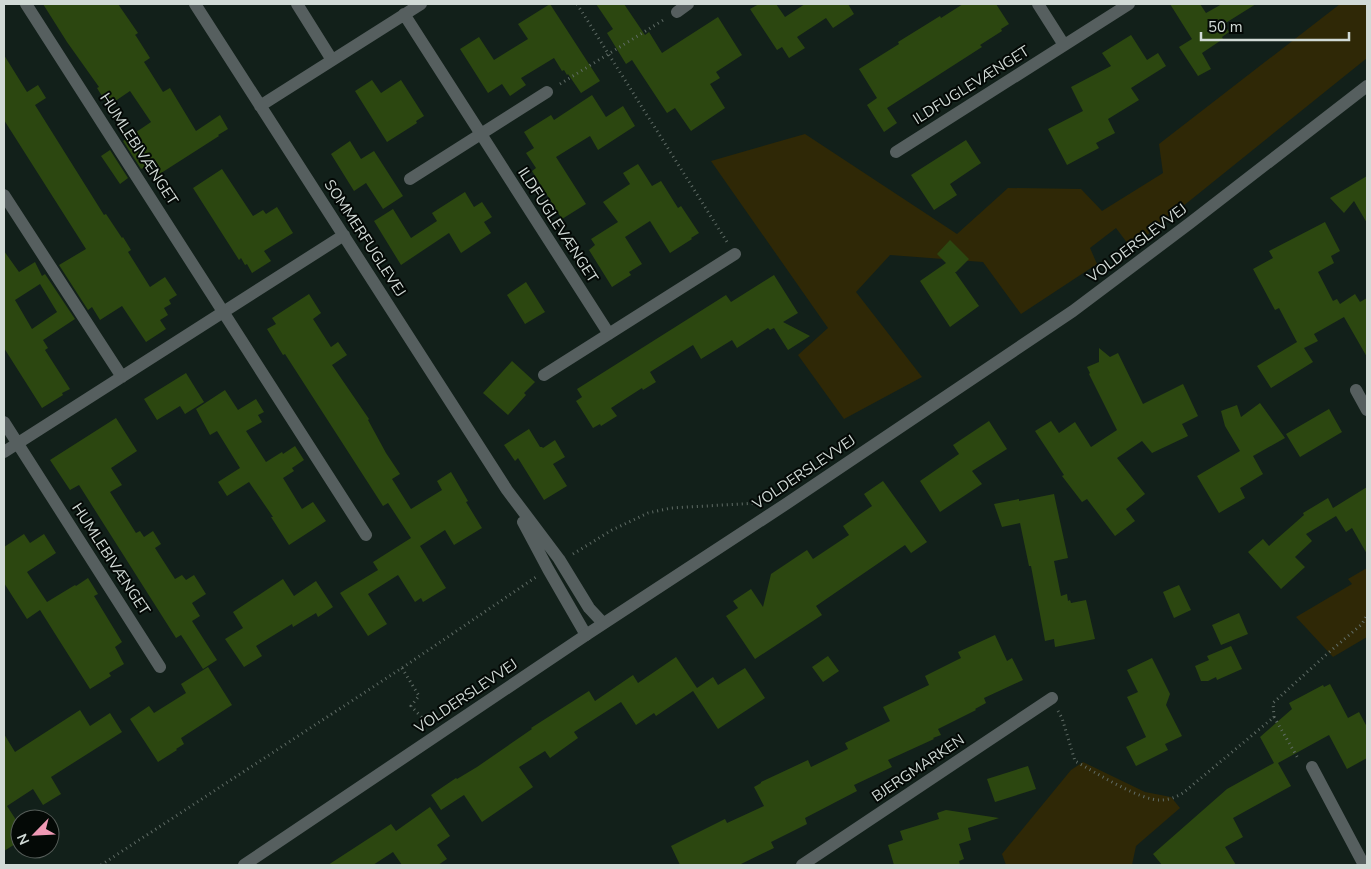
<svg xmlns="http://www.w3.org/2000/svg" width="1371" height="869" font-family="'Nunito Sans',sans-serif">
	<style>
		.green { fill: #2f2806 }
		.building { fill: #2c4710; fill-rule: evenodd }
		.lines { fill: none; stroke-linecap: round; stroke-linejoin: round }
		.path { stroke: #606c66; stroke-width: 3; stroke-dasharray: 1 4; stroke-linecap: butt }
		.minor { stroke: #565f5f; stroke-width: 12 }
		.tertiary { stroke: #565f5f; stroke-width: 12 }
		.labels { text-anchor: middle; stroke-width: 4; stroke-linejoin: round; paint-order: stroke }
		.street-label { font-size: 15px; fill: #d1dad6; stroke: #040906 }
	</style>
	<rect width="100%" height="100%" fill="#12201a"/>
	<path class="green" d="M 1340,4 L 1367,4 L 1367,58 L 1131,248 L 1116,228 L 1090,248 L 1097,264 L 1021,314 L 983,262 L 890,255 L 856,292 L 922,377 L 844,419 L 798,355 L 828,328 L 711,161 L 805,134 L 957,234 L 1008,188 L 1081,189 L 1102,211 L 1163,173 L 1159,144 Z
		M 1367,568 L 1367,637 L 1333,657 L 1296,617 L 1352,584 L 1348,579 Z
		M 1083,762 L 1145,792 L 1171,797 L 1180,808 L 1136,846 L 1132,865 L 1006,865 L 1002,854 L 1071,770 Z"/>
	<path class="building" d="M 43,4 L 118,4 L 138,33 L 135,35 L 136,36 L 150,58 L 144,62 L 163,92 L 170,88 L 196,131 L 220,115 L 228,129 L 218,135 L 219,136 L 158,175 L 151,165 L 148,167 L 147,166 L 141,169 L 123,141 L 151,122 L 130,91 L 108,106 L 97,88 L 99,87 L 67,42 Z
		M 550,4 L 600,81 L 581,93 L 568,74 L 567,75 L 564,70 L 562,71 L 554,58 L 521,78 L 526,85 L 510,96 L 502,84 L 488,93 L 460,49 L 479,37 L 494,60 L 528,39 L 518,24 Z
		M 596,4 L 624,4 L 645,35 L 649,32 L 662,53 L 718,17 L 742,55 L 716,72 L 720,78 L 710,84 L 725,108 L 691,131 L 675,108 L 667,113 L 632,60 L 626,64 L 607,33 L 613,29 Z
		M 759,4 L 776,4 L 785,17 L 805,4 L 849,4 L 848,4 L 854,14 L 833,28 L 826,18 L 797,37 L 805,48 L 789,58 L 782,47 L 777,50 L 750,9 Z
		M 963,4 L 996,4 L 1009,24 L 1001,29 L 1002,31 L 980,45 L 982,47 L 887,108 L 897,123 L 884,132 L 867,105 L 877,98 L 859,69 L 899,44 L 898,42 L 940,16 L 941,18 Z
		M 1170,4 L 1200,4 L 1206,13 L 1222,4 L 1256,4 L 1224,24 L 1229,32 L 1222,37 L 1223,39 L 1202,53 L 1211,69 L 1198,76 L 1179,47 L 1192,39 Z
		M 1131,35 L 1147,60 L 1158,53 L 1166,66 L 1131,88 L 1139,100 L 1108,119 L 1115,133 L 1096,143 L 1099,148 L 1067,165 L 1048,129 L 1083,111 L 1071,87 L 1111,66 L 1102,53 Z
		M 4,55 L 27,92 L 38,85 L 46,98 L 35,105 L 104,215 L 106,214 L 122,238 L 123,237 L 131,250 L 128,252 L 150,287 L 165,277 L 177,295 L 169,300 L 171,304 L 164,308 L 168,315 L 160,320 L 166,329 L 146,342 L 122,306 L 100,320 L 92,307 L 88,310 L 59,265 L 86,249 L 4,120 Z
		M 372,80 L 381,93 L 401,80 L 424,116 L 416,121 L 417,123 L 387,142 L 355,91 Z
		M 592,95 L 606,117 L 623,106 L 635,126 L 598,150 L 590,136 L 556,157 L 586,204 L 562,219 L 532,171 L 536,168 L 526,153 L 534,148 L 524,132 L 551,115 L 554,120 Z
		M 966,140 L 981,163 L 950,184 L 957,195 L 934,210 L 911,175 Z
		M 350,141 L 361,159 L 374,151 L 403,196 L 383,209 L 366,183 L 354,191 L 331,154 Z
		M 110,150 L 128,178 L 120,184 L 101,156 Z
		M 638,164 L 652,186 L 661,181 L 678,208 L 681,206 L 699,233 L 691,238 L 692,239 L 670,253 L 650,221 L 625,237 L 642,264 L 629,272 L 631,275 L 612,287 L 589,250 L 595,245 L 591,239 L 618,222 L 603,202 L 630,184 L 623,173 Z
		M 222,169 L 253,216 L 263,210 L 266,214 L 277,207 L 293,233 L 264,251 L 271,261 L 252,273 L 247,264 L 245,265 L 241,258 L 239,260 L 193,188 Z
		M 1367,176 L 1367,223 L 1354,201 L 1344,213 L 1330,198 Z
		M 465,192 L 474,207 L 482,202 L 492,217 L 484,222 L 491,233 L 461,253 L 449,233 L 401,265 L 374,221 L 393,209 L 411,238 L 437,221 L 432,213 Z
		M 1325,222 L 1340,251 L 1331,256 L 1334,263 L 1318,272 L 1333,301 L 1337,299 L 1340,304 L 1355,294 L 1360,302 L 1367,298 L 1367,357 L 1344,317 L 1314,334 L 1318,341 L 1304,348 L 1313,362 L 1271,388 L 1257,366 L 1297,342 L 1279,308 L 1275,310 L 1253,269 L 1273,258 L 1269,251 Z
		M 950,240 L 969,259 L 956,272 L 955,272 L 979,306 L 950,327 L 920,281 L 946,263 L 937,254 Z
		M 4,251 L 19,272 L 35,262 L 42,276 L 45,274 L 75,319 L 43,340 L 48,348 L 45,350 L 70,389 L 62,393 L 63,395 L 42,408 L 4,348 ZM 40,284 L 57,312 L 32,329 L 15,300 Z
		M 774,275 L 798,313 L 783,322 L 810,336 L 788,350 L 774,328 L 770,330 L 768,328 L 737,348 L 732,340 L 701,359 L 693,345 L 650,372 L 656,382 L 643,390 L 642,388 L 611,408 L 617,416 L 601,426 L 600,424 L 593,428 L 576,401 L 582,397 L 577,389 L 726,295 L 731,302 Z
		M 526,282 L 545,312 L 525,324 L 507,295 Z
		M 309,294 L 321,313 L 313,319 L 331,347 L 338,342 L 347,355 L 332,365 L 369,419 L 368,420 L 386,453 L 400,474 L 392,479 L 411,509 L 442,490 L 437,481 L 451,472 L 468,501 L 466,502 L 482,528 L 454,545 L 445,530 L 420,546 L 446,588 L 423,602 L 421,598 L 415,602 L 398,575 L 368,594 L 387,624 L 368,636 L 340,593 L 378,570 L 373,562 L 411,538 L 388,503 L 383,506 L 285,354 L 283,355 L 267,329 L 276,324 L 272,318 Z
		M 1099,348 L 1110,357 L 1118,353 L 1143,404 L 1183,384 L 1198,416 L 1182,424 L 1188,436 L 1152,453 L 1142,441 L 1117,458 L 1145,494 L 1126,509 L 1135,521 L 1115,536 L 1087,499 L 1082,502 L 1062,476 L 1064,475 L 1035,431 L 1051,421 L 1059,433 L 1075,422 L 1091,447 L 1117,430 L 1089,374 L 1090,373 L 1087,367 L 1099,362 Z
		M 512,361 L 535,382 L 524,393 L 526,395 L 508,415 L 483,393 Z
		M 186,373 L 204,402 L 185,414 L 180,406 L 157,420 L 144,399 Z
		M 225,390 L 238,410 L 256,399 L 264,412 L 258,415 L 262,422 L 246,431 L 266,462 L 282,452 L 283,454 L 295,446 L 304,460 L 292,468 L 294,471 L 283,478 L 302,509 L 313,502 L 326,521 L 289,545 L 271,517 L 273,517 L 249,482 L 227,496 L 218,482 L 240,468 L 217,431 L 210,435 L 196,409 Z
		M 1260,403 L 1285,438 L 1253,456 L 1263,474 L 1240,488 L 1245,498 L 1219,513 L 1197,476 L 1240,451 L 1225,426 L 1221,411 L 1237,405 L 1241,417 Z
		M 1329,409 L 1342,432 L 1300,457 L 1286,434 Z
		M 116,418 L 137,451 L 111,468 L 122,485 L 110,492 L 136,533 L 140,531 L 144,537 L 153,531 L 161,544 L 155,548 L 175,579 L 182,575 L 186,580 L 194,575 L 206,594 L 192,603 L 200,616 L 192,621 L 217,660 L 203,669 L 181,635 L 176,638 L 79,485 L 70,490 L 50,460 Z
		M 989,421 L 1007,449 L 972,471 L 982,484 L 940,512 L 920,481 L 959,454 L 953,445 Z
		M 529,429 L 540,447 L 542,447 L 543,448 L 555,440 L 565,457 L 553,464 L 567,486 L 544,500 L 518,458 L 515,461 L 504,445 Z
		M 883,481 L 927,542 L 911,553 L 905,545 L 816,606 L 822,615 L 755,659 L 726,616 L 738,608 L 733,601 L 751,589 L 763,607 L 771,574 L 807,550 L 813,559 L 849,535 L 843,526 L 872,506 L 864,494 Z
		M 1367,487 L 1367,554 L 1352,528 L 1346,532 L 1336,516 L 1306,534 L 1312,541 L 1295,557 L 1305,567 L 1281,589 L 1248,552 L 1263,539 L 1269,546 L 1304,515 L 1303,513 L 1328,498 L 1333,508 Z
		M 1054,494 L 1068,558 L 1054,561 L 1061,596 L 1067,594 L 1068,601 L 1070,600 L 1071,603 L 1086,600 L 1095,639 L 1055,647 L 1054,639 L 1045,641 L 1031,566 L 1029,566 L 1020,523 L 1002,527 L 994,504 L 1019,499 L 1019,501 Z
		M 24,534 L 30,543 L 44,534 L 56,553 L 27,572 L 47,602 L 75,585 L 76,586 L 88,578 L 98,594 L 94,596 L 122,642 L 115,647 L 124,664 L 109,673 L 111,676 L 90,689 L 40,610 L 27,619 L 4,583 L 4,547 Z
		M 283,579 L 294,596 L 316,581 L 333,607 L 318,617 L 316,613 L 293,627 L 292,624 L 256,646 L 262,656 L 244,667 L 225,639 L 243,628 L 233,612 Z
		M 1179,585 L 1191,610 L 1174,618 L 1163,592 Z
		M 1239,613 L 1248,634 L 1221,645 L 1212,625 Z
		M 995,635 L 1007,661 L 1012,658 L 1023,680 L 984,698 L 986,703 L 975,709 L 976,710 L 938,729 L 941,735 L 933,738 L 934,739 L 888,760 L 892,767 L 854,785 L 857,791 L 805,818 L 807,824 L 771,842 L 774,848 L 739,865 L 680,865 L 671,846 L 725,819 L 727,823 L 764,806 L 754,787 L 761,783 L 761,782 L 808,760 L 811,767 L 848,749 L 845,743 L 890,721 L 883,707 L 929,685 L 925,676 L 961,658 L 958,652 Z
		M 1231,646 L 1242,669 L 1217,680 L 1216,677 L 1208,681 L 1201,681 L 1195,666 L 1209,660 L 1207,656 Z
		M 828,656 L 839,671 L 823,682 L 812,667 Z
		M 676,657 L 697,688 L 713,677 L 718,685 L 745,668 L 765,698 L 718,729 L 693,691 L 656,716 L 654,713 L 636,725 L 621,702 L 574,732 L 578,738 L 550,758 L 545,751 L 519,767 L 533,787 L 482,822 L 464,795 L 441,810 L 431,795 L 456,778 L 457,779 L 477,767 L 532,729 L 531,728 L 589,691 L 595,701 L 633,675 L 638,683 Z
		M 1152,658 L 1170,694 L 1166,705 L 1182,736 L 1165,744 L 1168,750 L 1136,766 L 1126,747 L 1146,737 L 1127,697 L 1138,692 L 1127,670 Z
		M 208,667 L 232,705 L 181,738 L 184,744 L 176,749 L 177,750 L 158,762 L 130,719 L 149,706 L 154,713 L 186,693 L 181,684 Z
		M 1330,684 L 1348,718 L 1359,712 L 1367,727 L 1367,758 L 1347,769 L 1329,735 L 1278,763 L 1291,786 L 1233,818 L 1243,837 L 1225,847 L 1236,865 L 1162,865 L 1153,854 L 1227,789 L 1274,763 L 1260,737 L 1292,709 L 1289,703 L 1323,685 L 1324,687 Z
		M 80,710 L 90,726 L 110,713 L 122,732 L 51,777 L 61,794 L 43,805 L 33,789 L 7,806 L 20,826 L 20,841 L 4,851 L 4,734 L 15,752 Z
		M 1028,766 L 1036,789 L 995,802 L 987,779 Z
		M 430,807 L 450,836 L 437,845 L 447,859 L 438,865 L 402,865 L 393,852 L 373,865 L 328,865 L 391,824 L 396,831 Z
		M 946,810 L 999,818 L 968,828 L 971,840 L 959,844 L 964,859 L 959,861 L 960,865 L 894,865 L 888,845 L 903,840 L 900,831 L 939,819 L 937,813 Z"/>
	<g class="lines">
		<path class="path" d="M 577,4 L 727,242
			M 560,84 L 665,19
			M 573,554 L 612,530 L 648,513 L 671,508 L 758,503
			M 402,668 L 419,696 L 411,706 L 427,723
			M 1058,711 L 1062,718 L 1075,761 C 1095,772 1140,801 1161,800 C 1169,800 1176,797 1183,793 L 1274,717 L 1273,703 L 1327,654 L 1362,624 L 1367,615
			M 1274,717 L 1299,760
			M 101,865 L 402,668 L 536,577"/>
		<path class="minor" d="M 26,4 L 366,535
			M 195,4 L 507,490 L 559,559 L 589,608 L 603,623
			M 297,4 L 332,60
			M 1038,4 L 1064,45
			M 677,12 L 688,4
			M 404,14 L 609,334
			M 260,106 L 421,4
			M 896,152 L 1129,4
			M 410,179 L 547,92
			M 4,195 L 122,377
			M 544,375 L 735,254
			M 1356,390 L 1367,410
			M 4,422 L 160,667
			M 4,452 L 344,235
			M 523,522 L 548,569 L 586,635
			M 1312,767 L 1364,865
			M 802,865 L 1052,698"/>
		<path class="tertiary" d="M 244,865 L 586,635 L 786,504 L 1073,311 L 1190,223 L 1367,86"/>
	</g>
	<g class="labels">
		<g class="street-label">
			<text transform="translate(971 85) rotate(-32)" y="5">ILDFUGLEVÆNGET</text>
			<text transform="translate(139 149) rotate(57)" y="5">HUMLEBIVÆNGET</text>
			<text transform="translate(558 225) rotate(57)" y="5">ILDFUGLEVÆNGET</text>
			<text transform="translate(365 238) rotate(57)" y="5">SOMMERFUGLEVEJ</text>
			<text transform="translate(1137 243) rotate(-37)" y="5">VOLDERSLEVVEJ</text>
			<text transform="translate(804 472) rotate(-34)" y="5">VOLDERSLEVVEJ</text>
			<text transform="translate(111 559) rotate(57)" y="5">HUMLEBIVÆNGET</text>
			<text transform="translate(466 696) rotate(-34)" y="5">VOLDERSLEVVEJ</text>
			<text transform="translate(918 768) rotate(-34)" y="5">BJERGMARKEN</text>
		</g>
	</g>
	<rect width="1371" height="869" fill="none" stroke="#d1dad6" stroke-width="10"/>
	<g transform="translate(35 834) rotate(246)"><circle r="24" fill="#040906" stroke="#565d59"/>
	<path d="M0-4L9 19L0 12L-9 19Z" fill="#f09ab5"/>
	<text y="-8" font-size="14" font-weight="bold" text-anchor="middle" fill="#d1dad6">N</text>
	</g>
	<path d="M1201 32v8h148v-8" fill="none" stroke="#d1dad6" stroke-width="2.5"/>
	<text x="1208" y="32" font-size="15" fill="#d1dad6" stroke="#040906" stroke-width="4" paint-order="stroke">50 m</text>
</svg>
